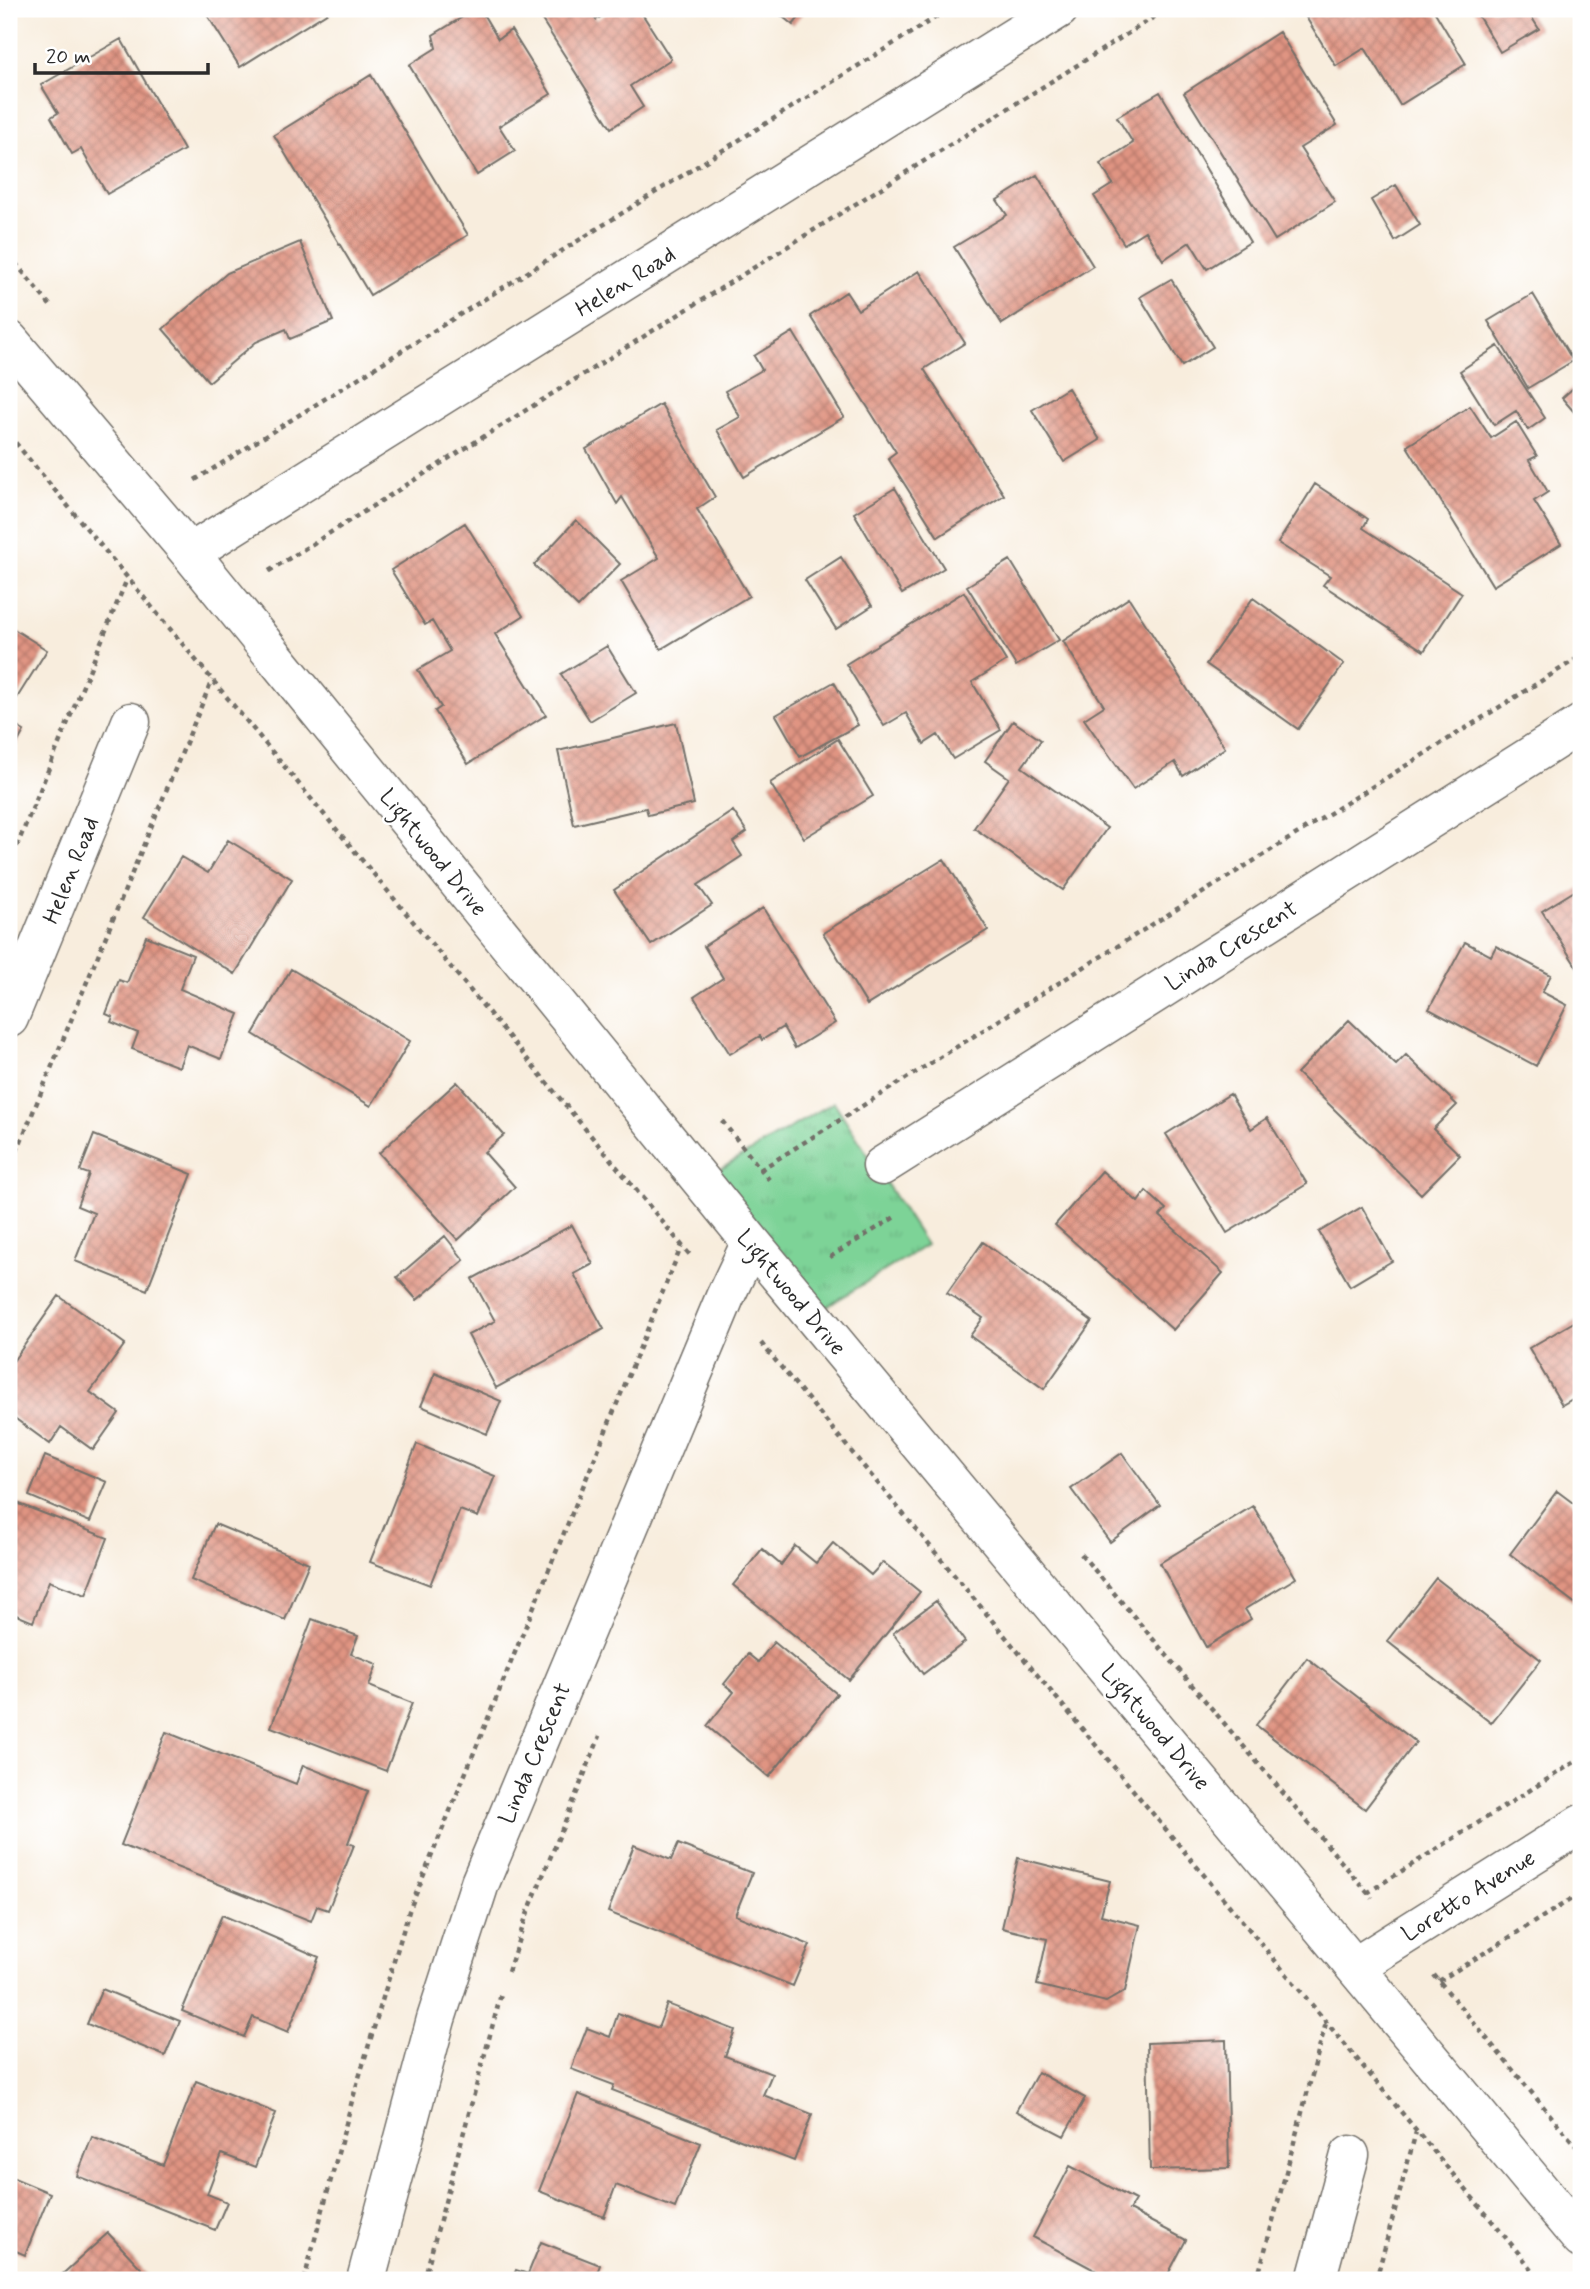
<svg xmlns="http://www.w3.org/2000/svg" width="1590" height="2289" font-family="Mynerve,sans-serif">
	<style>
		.park { fill: url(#park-tufts); stroke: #547f61; stroke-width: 2 }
		.building { fill: url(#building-cross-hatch) }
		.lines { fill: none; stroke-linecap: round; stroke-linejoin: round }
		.minor-casing { stroke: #736f69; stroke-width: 41 }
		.path { stroke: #736f69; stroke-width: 4.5; stroke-dasharray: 5 5; stroke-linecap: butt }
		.minor { stroke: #fff; stroke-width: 38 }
		.labels { text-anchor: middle; stroke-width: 5; stroke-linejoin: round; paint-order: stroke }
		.street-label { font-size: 23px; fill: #2b2b2b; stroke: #fff }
	</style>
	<defs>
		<pattern id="park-tufts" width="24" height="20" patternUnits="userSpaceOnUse" patternTransform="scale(1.75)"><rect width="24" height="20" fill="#7dd397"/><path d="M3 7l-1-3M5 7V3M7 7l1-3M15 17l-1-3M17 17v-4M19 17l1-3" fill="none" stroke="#6cb582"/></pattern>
		<pattern id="building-cross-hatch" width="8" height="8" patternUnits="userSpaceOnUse" patternTransform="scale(1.75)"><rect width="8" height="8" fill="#e09482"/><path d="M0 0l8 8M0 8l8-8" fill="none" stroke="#b6796b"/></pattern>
	</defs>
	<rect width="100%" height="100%" fill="#fff"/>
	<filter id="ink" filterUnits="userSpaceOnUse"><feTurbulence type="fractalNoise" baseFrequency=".0143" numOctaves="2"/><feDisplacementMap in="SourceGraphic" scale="14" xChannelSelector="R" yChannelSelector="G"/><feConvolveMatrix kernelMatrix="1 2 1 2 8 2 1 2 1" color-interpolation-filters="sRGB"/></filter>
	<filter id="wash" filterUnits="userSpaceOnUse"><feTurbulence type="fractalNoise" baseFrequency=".00686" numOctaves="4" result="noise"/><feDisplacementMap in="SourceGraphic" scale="28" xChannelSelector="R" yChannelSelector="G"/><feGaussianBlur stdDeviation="1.57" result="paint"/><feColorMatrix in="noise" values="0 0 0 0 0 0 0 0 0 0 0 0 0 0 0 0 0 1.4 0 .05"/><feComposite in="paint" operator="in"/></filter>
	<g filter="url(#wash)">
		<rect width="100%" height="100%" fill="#f8eddd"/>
		<path class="park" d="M 834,1102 L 926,1245 L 812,1316 L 702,1180 Z"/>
		<g id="blocks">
			<path class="building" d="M 212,9 L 333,9 L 240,67 L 206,13 Z
				M 476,9 L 480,9 L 498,39 L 511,30 L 551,94 L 499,126 L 515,151 L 477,175 L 409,65 L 436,48 L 433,35 Z
				M 535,9 L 589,9 L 596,20 L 614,9 L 639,9 L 671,59 L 630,86 L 643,107 L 611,128 Z
				M 773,9 L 806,9 L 793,25 Z
				M 1301,9 L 1433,9 L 1466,64 L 1400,105 L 1365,48 L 1336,66 Z
				M 1474,9 L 1536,9 L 1529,13 L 1539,29 L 1500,52 Z
				M 1279,32 L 1337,125 L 1300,148 L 1335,202 L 1275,240 L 1184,93 Z
				M 121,39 L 184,150 L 107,194 L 81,149 L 72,154 L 51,117 L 58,113 L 41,85 Z
				M 371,75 L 468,235 L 370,295 L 274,135 Z
				M 1160,92 L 1250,242 L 1207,269 L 1190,242 L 1163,260 L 1145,231 L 1124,244 L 1094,196 L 1113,184 L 1100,164 L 1133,143 L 1117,117 Z
				M 1037,175 L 1093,266 L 1002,324 L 954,247 L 1007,215 L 997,200 Z
				M 1396,185 L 1420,225 L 1395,241 L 1371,200 Z
				M 300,242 L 333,321 L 290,339 L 286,329 L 256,342 L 209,382 L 163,329 L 227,273 Z
				M 919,271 L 965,343 L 924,369 L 1004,495 L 938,537 L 888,458 L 896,452 L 810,316 L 846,292 L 858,310 Z
				M 1171,279 L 1213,347 L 1182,366 L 1140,297 Z
				M 1533,294 L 1573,361 L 1528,388 L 1488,321 Z
				M 793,332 L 844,417 L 744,477 L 717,430 L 740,417 L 725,391 L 762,370 L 754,356 Z
				M 1498,346 L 1545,418 L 1528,430 L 1516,411 L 1494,425 L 1460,371 Z
				M 1581,381 L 1581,420 L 1562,398 Z
				M 1068,388 L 1100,440 L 1064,462 L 1032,410 Z
				M 661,404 L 715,497 L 697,509 L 749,596 L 661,649 L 621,581 L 659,558 L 622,497 L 617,504 L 586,449 Z
				M 1470,406 L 1491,438 L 1516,422 L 1537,456 L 1529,460 L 1548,492 L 1534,501 L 1561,544 L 1493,586 L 1407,446 Z
				M 1315,484 L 1368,519 L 1363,528 L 1462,593 L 1424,651 L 1323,585 L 1330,576 L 1278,543 Z
				M 895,488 L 944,568 L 902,594 L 854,513 Z
				M 576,520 L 620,564 L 578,607 L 534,565 Z
				M 465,523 L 523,616 L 495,634 L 546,715 L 468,764 L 435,711 L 441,707 L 418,670 L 450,651 L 432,621 L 425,625 L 391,570 Z
				M 841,557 L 872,606 L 836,629 L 805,580 Z
				M 1010,560 L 1059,640 L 1016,666 L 967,586 Z
				M 964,592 L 1006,661 L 972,682 L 1001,730 L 953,759 L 938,735 L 924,744 L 906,713 L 884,726 L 846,664 Z
				M 1129,598 L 1225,748 L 1183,776 L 1175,762 L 1133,789 L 1084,719 L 1104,706 L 1063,641 Z
				M 1253,598 L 1344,664 L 1298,729 L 1206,664 Z
				M 9,626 L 47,650 L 10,709 L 9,708 Z
				M 607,646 L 636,693 L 590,721 L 561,674 Z
				M 834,682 L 858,725 L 800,757 L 776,715 Z
				M 1013,721 L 1041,740 L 1022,767 L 1107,828 L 1063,890 L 974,828 L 1009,778 L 985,761 Z
				M 9,722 L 24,731 L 9,758 Z
				M 676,723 L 694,804 L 648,815 L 646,808 L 574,825 L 558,751 Z
				M 838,739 L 873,796 L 804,838 L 770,783 Z
				M 733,811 L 747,832 L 733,842 L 742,856 L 698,885 L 712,905 L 651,945 L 614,890 Z
				M 228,840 L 292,879 L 235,974 L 144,917 L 181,857 L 208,873 Z
				M 944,859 L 988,930 L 867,1005 L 823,933 Z
				M 1581,887 L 1581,974 L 1542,911 Z
				M 763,908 L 835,1023 L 795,1048 L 783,1027 L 762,1040 L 760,1036 L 730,1054 L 694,997 L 723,978 L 704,946 Z
				M 146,936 L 193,955 L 180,989 L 239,1014 L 221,1059 L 187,1045 L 179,1067 L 132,1049 L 138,1033 L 111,1022 L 113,1017 L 106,1014 L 119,980 L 127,983 Z
				M 1465,942 L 1491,956 L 1496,946 L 1551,975 L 1542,992 L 1567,1005 L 1536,1066 L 1429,1009 Z
				M 291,969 L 410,1041 L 371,1106 L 253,1034 Z
				M 1349,1020 L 1396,1065 L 1406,1055 L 1457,1105 L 1433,1129 L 1460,1155 L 1421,1194 L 1297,1073 Z
				M 457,1082 L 504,1135 L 484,1152 L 515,1187 L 458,1240 L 379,1153 Z
				M 1230,1094 L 1251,1129 L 1267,1118 L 1307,1184 L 1227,1233 L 1166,1134 Z
				M 94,1135 L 192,1174 L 147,1290 L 75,1261 L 94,1213 L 77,1206 L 89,1174 L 80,1171 Z
				M 1102,1171 L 1138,1202 L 1146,1191 L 1166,1209 L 1160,1216 L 1223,1273 L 1173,1330 L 1055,1225 Z
				M 1362,1207 L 1392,1261 L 1350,1286 L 1319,1232 Z
				M 572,1225 L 593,1264 L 574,1274 L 604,1329 L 496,1388 L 468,1335 L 495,1321 L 472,1279 Z
				M 445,1236 L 464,1260 L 417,1300 L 397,1277 Z
				M 983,1242 L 1092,1321 L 1044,1389 L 970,1336 L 983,1318 L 947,1293 Z
				M 59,1296 L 125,1344 L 90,1392 L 119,1413 L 93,1450 L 61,1427 L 50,1444 L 9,1414 L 9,1367 Z
				M 1581,1318 L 1581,1394 L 1562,1405 L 1529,1348 Z
				M 435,1373 L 501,1401 L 487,1434 L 421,1406 Z
				M 417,1444 L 495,1476 L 478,1517 L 460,1510 L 430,1585 L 370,1562 Z
				M 1122,1453 L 1160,1505 L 1110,1542 L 1071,1489 Z
				M 45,1456 L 107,1482 L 90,1522 L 29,1496 Z
				M 1557,1491 L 1581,1509 L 1581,1608 L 1510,1554 Z
				M 9,1500 L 108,1538 L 86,1595 L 49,1581 L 33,1622 L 9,1612 Z
				M 1253,1506 L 1296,1578 L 1245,1609 L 1251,1619 L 1206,1647 L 1160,1563 Z
				M 215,1524 L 309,1563 L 285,1620 L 191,1580 Z
				M 833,1543 L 871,1575 L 883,1562 L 920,1592 L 849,1680 L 733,1585 L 762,1549 L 781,1565 L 795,1546 L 816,1563 Z
				M 1436,1578 L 1541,1660 L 1491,1723 L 1387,1641 Z
				M 936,1601 L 965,1642 L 923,1674 L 893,1633 Z
				M 312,1619 L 358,1636 L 351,1654 L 377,1664 L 369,1686 L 412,1703 L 386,1771 L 271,1727 Z
				M 774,1642 L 837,1694 L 769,1777 L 707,1726 L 734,1692 L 724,1684 L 748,1654 L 758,1662 Z
				M 1307,1658 L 1416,1742 L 1365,1809 L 1256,1725 Z
				M 166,1732 L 296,1784 L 303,1765 L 368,1791 L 348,1843 L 354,1845 L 328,1910 L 317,1906 L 311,1921 L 121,1845 Z
				M 678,1844 L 752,1873 L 735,1915 L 810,1945 L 793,1986 L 608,1912 L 634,1845 L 671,1860 Z
				M 1018,1858 L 1110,1881 L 1101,1915 L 1140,1925 L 1125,1991 L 1106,2002 L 1037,1985 L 1047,1939 L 1002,1928 Z
				M 222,1915 L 319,1957 L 288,2032 L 253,2017 L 244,2037 L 182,2011 Z
				M 102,1989 L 180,2021 L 165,2056 L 87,2024 Z
				M 667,2004 L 735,2030 L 725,2056 L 772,2074 L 763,2095 L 812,2114 L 794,2161 L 612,2090 L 614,2085 L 571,2069 L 587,2028 L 610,2037 L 618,2013 L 658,2028 Z
				M 1226,2040 L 1229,2168 L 1150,2170 L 1147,2043 Z
				M 1038,2072 L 1085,2098 L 1064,2136 L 1016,2111 Z
				M 196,2081 L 276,2113 L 255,2167 L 222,2154 L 207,2194 L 227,2202 L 215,2230 L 77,2176 L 92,2137 L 163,2165 Z
				M 578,2094 L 701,2143 L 675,2208 L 616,2185 L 604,2217 L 539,2191 Z
				M 1070,2166 L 1135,2200 L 1129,2210 L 1186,2240 L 1165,2280 L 1099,2280 L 1102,2274 L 1033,2237 Z
				M 9,2176 L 50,2193 L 25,2255 L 9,2248 Z
				M 108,2233 L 152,2280 L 56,2280 Z
				M 541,2242 L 600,2265 L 594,2280 L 512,2280 L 516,2270 L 528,2274 Z"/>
		</g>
	</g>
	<g filter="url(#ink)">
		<use href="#blocks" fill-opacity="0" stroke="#736f69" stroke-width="2"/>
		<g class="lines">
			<defs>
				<path id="minor" d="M 9,340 L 190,553 L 751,1242 L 1581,2239
					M 190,553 L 1059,9
					M 9,1018 L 131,722
					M 882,1166 L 1581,724
					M 1356,1966 L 1581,1824
					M 366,2280 L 436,2019 L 480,1883 L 725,1297 L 751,1242
					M 1316,2280 L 1350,2155"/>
			</defs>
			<use href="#minor" class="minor-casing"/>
			<path class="path" d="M 9,255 L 53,309
				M 9,435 L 690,1255
				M 195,480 L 949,9
				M 269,571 L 1167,9
				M 9,865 L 127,579
				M 722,1121 L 771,1182
				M 9,1170 L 212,680
				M 760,1170 L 1581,656
				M 830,1257 L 895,1217
				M 761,1343 L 1541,2280
				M 1081,1554 L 1372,1898
				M 1367,1893 L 1581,1758
				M 508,1972 L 526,1917 L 600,1736
				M 1434,1975 L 1581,2152
				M 1439,1981 L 1581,1893
				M 304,2280 L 352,2101 L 409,1911 L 682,1245
				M 424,2280 L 501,1994
				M 1257,2280 L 1326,2023
				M 1376,2280 L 1416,2132"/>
			<use href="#minor" class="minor"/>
		</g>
	</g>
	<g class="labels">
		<g class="street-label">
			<text transform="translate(625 281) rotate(-32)" y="8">Helen Road</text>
			<text transform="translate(434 852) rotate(51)" y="8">Lightwood Drive</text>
			<text transform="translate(70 870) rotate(-68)" y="8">Helen Road</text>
			<text transform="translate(1231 945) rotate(-32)" y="8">Linda Crescent</text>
			<text transform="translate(792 1292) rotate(50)" y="8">Lightwood Drive</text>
			<text transform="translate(1156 1727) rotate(50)" y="8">Lightwood Drive</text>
			<text transform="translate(534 1753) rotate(-67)" y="8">Linda Crescent</text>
			<text transform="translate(1468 1895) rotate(-32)" y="8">Loretto Avenue</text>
		</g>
	</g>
	<rect width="1590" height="2289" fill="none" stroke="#fff" stroke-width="35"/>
	<path d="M35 63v10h173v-10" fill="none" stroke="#2b2b2b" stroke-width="3.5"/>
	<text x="46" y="63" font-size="21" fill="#2b2b2b" stroke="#ffffff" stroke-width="5" paint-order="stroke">20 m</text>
</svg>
